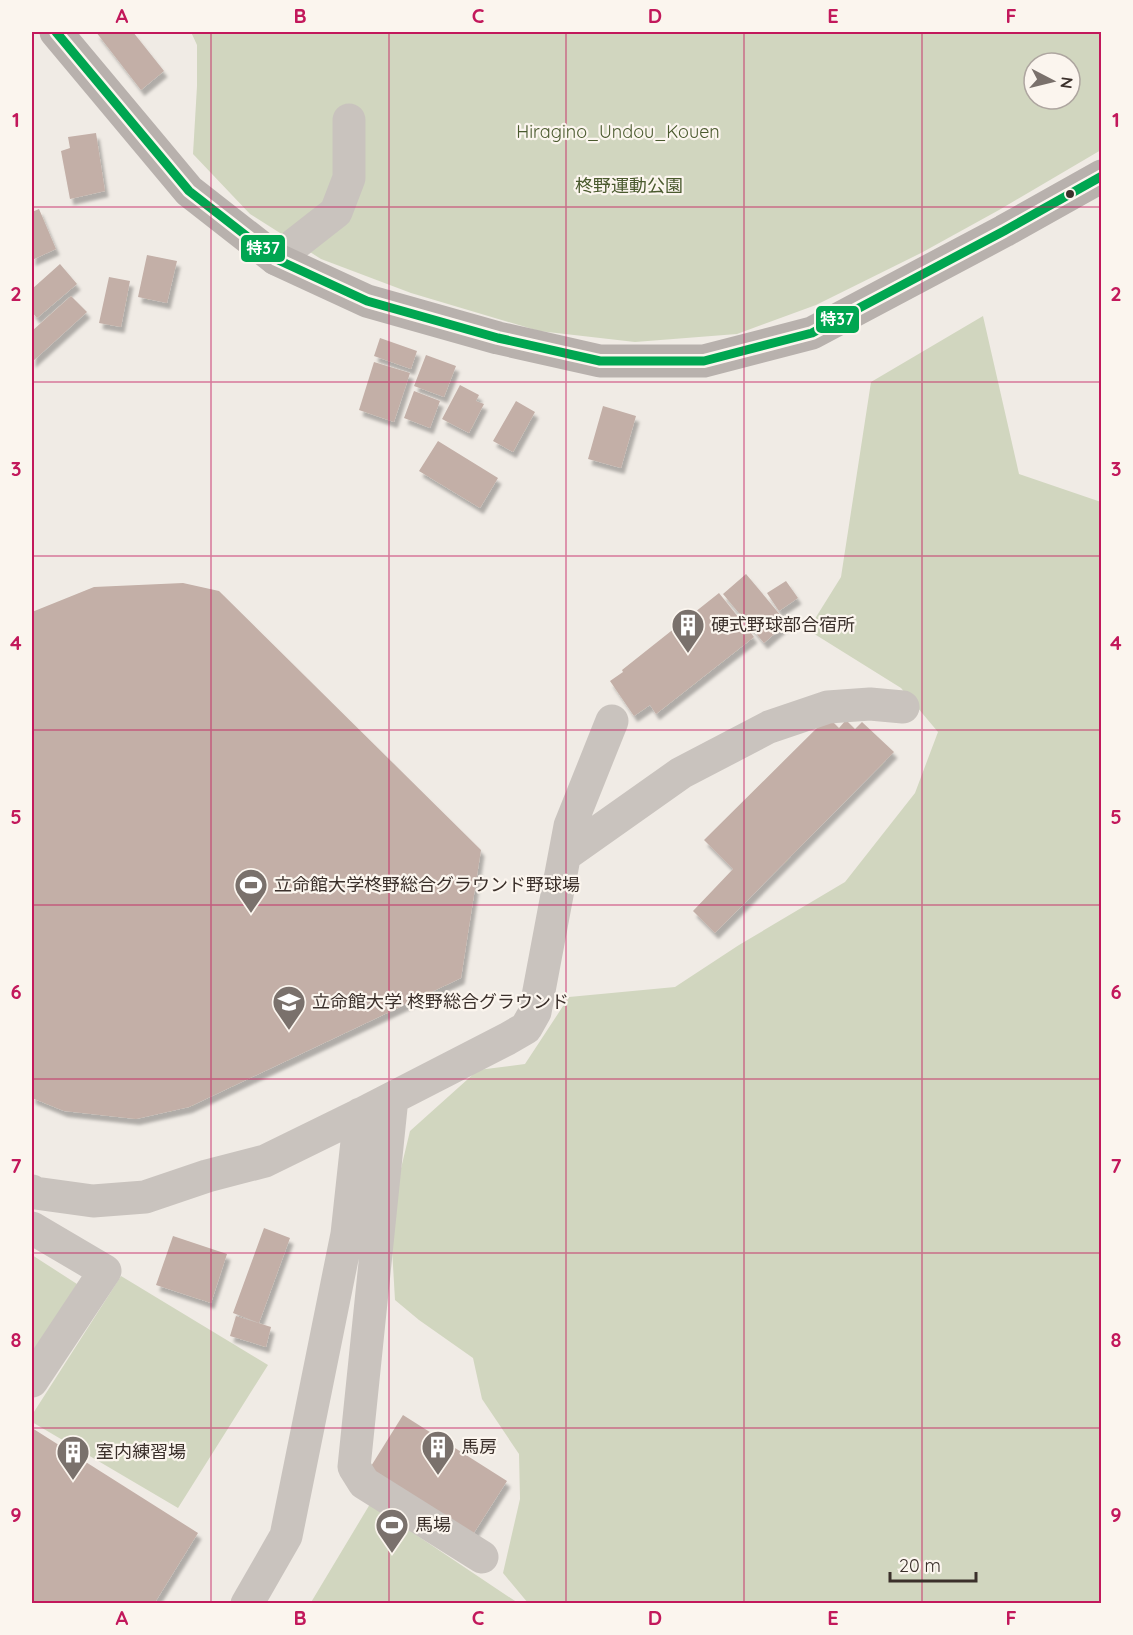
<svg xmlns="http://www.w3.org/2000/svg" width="1133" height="1635" font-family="Quicksand,'Noto Sans JP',sans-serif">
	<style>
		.green { fill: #d1d6bf; fill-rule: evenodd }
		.building { fill: #c3afa7; filter: url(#shadow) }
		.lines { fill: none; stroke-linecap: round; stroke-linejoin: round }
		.minor { stroke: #c9c3be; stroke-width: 33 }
		.major { stroke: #b8b1ad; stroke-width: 33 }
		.bus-1-casing { stroke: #fbf5ee; stroke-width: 14 }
		.bus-1 { stroke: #00a651; stroke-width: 9 }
		.grid { fill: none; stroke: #c2185b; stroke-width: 1.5; stroke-opacity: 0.55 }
		.bus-dot { fill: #3b302b; stroke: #fbf5ee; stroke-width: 2 }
		.labels { text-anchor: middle; stroke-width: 4.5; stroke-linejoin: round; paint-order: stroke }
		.park-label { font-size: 18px; fill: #4a5a2e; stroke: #fbf5ee }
		.poi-label { font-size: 18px; fill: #3b302b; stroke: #fbf5ee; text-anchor: start }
		.line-badge { stroke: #fbf5ee; stroke-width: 2 }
		.badge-label { font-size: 16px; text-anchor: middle; font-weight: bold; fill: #fff }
		.neatline { fill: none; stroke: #c2185b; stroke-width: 2 }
		.grid-label { font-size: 20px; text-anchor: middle; font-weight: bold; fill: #c2185b }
	</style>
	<defs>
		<filter id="shadow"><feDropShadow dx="3.5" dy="6" stdDeviation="1.5" flood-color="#0004"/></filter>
	</defs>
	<rect width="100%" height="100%" fill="#f0ebe5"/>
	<path class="green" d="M 191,32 L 1101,32 L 1101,150 L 999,210 L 921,253 L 816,305 L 737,334 L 635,342 L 539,331 L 411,293 L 321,259 L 250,214 L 193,154 L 197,86 L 197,45 ZM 1034,63 L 1070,63 L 1070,99 L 1034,99 Z
		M 983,316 L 1019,474 L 1101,502 L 1101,1603 L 528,1603 L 503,1573 L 520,1499 L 519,1454 L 482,1399 L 473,1358 L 419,1320 L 395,1300 L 390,1214 L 410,1131 L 478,1070 L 525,1064 L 569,997 L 675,987 L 739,945 L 845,882 L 915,793 L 938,732 L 901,688 L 808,630 L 841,577 L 871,382 Z
		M 32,1255 L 77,1284 L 32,1356 Z
		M 121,1276 L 268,1365 L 178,1508 L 32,1422 L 32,1415 Z
		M 370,1504 L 518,1603 L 310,1604 Z"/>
	<path class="building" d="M 96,32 L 133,32 L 164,71 L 141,90 Z
		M 96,133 L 105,191 L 70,199 L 61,151 L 70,148 L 68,137 Z
		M 39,209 L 56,249 L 32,260 L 32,212 Z
		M 147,255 L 177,261 L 167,303 L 138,297 Z
		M 60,264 L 77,284 L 37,318 L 32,312 L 32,289 Z
		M 109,277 L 130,281 L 121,327 L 99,323 Z
		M 71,296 L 87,312 L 32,362 L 32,331 Z
		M 380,338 L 417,351 L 411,369 L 374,356 Z
		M 426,355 L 456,366 L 444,397 L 414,386 Z
		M 374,362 L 410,373 L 394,422 L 359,410 Z
		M 460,385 L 479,395 L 476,401 L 484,404 L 469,433 L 442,419 Z
		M 414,391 L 440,401 L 430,428 L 404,418 Z
		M 516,401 L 535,412 L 513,452 L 493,441 Z
		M 603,406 L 636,416 L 621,468 L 588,459 Z
		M 438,441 L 498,478 L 480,508 L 419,471 Z
		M 746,574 L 787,623 L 764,643 L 723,594 Z
		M 786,581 L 798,598 L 779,611 L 767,593 Z
		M 183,583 L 219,591 L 481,850 L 461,978 L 189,1107 L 136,1119 L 64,1111 L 32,1098 L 32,612 L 94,587 Z
		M 719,593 L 754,637 L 656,714 L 650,705 L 634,716 L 610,681 L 623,672 L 622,670 Z
		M 828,717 L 839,728 L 846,720 L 855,729 L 862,722 L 894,752 L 715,933 L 693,911 L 733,869 L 704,840 Z
		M 264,1228 L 290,1238 L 259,1323 L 233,1313 Z
		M 173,1236 L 227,1254 L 211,1303 L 156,1285 Z
		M 236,1316 L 271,1327 L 266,1347 L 230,1336 Z
		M 403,1415 L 507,1481 L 472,1536 L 368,1471 Z
		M 32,1428 L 198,1533 L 154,1604 L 32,1604 Z"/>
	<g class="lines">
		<path class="minor" d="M 276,259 L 336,212 L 349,178 L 349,120
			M 565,855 L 681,773 L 769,727 L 828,707 L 870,704 L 903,707
			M 392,1098 L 354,1467 L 364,1483 L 482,1557
			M 32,1191 L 35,1193 L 93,1201 L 145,1197 L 207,1176 L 265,1161 L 363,1113 L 507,1039 L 526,1028 L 535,1012 L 570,826 L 612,721
			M 32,1228 L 105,1271 L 32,1381
			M 247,1604 L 286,1536 L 347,1234 L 360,1114"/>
		<path class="major" d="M 56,32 L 189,191 L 276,259 L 367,301 L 498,338 L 600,361 L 704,361 L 812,333 L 1004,231 L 1102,176"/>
		<defs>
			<path id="bus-1" d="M 56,32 L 189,191 L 276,259 L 367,301 L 498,338 L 600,361 L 704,361 L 812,333 L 1004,231 L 1102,176"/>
		</defs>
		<use href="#bus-1" class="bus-1-casing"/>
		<use href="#bus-1" class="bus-1"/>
	</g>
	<path class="grid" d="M 211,32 L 211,1604M 389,32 L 389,1604M 566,32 L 566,1604M 744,32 L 744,1604M 922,32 L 922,1604M 32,207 L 1102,207M 32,382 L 1102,382M 32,556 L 1102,556M 32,730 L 1102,730M 32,905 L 1102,905M 32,1079 L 1102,1079M 32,1253 L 1102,1253M 32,1428 L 1102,1428"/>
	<defs>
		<symbol id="building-pin" viewBox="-11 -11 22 30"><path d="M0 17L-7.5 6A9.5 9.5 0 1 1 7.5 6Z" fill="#7a716c" stroke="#fbf5ee"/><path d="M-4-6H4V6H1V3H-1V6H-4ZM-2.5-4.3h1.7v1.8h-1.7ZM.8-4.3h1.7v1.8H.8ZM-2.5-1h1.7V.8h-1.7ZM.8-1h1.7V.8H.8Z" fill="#fff"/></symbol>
		<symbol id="stadium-pin" viewBox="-11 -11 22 30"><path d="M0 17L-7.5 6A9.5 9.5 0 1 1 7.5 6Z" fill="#7a716c" stroke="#fbf5ee"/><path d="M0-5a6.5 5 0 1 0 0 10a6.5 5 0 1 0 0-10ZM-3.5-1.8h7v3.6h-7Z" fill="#fff"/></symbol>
		<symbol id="university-pin" viewBox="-11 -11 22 30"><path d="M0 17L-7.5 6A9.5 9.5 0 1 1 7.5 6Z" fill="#7a716c" stroke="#fbf5ee"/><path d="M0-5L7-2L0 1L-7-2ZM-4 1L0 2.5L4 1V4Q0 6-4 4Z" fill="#fff"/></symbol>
	</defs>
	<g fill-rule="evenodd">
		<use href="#building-pin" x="669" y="606" width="38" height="52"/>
		<use href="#stadium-pin" x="232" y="866" width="38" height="52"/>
		<use href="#university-pin" x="270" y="983" width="38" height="52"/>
		<use href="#building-pin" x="419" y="1428" width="38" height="52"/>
		<use href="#building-pin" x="54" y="1433" width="38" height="52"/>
		<use href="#stadium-pin" x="373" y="1506" width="38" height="52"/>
	</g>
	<circle class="bus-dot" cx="1070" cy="194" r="5"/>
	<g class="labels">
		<g class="park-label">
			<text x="618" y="138">Hiragino_Undou_Kouen</text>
			<text x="629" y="192">柊野運動公園</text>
		</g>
		<g class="poi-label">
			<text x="711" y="631">硬式野球部合宿所</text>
			<text x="274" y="891">立命館大学柊野総合グラウンド野球場</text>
			<text x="312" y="1008">立命館大学 柊野総合グラウンド</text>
			<text x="461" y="1453">馬房</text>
			<text x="96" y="1458">室内練習場</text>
			<text x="415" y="1531">馬場</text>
		</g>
	</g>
	<g class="line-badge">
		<rect x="240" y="234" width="46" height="29" rx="6" fill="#00a651"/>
		<rect x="815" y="305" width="45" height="29" rx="6" fill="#00a651"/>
	</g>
	<g class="badge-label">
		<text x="263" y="254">特37</text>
		<text x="837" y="325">特37</text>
	</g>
	<rect width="1133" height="1635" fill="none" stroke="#fbf5ee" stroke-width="66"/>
	<g transform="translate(1052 81) rotate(97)"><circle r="28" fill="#fbf5ee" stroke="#aea6a0" stroke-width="1.5"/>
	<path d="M0-4.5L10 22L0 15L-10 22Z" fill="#7a716c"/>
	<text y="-9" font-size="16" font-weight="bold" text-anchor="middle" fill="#3b302b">N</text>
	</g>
	<path d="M890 1572v9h86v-9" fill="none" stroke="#3b302b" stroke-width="3"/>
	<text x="899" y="1572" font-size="18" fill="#3b302b" stroke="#fbf5ee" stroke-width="4.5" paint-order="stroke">20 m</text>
	<rect x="33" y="33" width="1067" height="1569" class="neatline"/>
	<g class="grid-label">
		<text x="122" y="23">A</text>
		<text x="300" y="23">B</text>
		<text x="478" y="23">C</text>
		<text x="655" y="23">D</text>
		<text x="833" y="23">E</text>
		<text x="1011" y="23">F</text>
		<text x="16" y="127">1</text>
		<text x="1116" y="127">1</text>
		<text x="16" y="301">2</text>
		<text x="1116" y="301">2</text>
		<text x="16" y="476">3</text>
		<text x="1116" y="476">3</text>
		<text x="16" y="650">4</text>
		<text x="1116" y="650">4</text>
		<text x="16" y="824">5</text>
		<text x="1116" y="824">5</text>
		<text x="16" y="999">6</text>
		<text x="1116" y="999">6</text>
		<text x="16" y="1173">7</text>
		<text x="1116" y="1173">7</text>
		<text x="16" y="1347">8</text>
		<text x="1116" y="1347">8</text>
		<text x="16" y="1522">9</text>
		<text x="1116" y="1522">9</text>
		<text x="122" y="1625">A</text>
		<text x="300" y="1625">B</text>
		<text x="478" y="1625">C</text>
		<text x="655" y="1625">D</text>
		<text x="833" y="1625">E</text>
		<text x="1011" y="1625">F</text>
	</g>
</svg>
